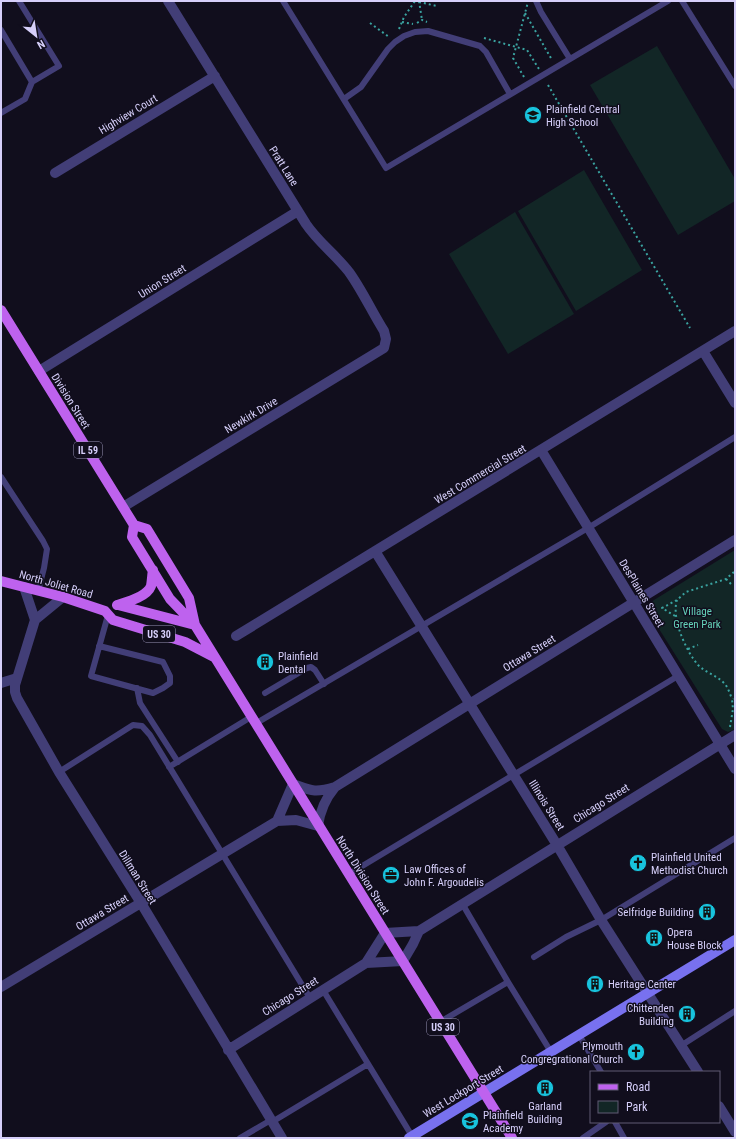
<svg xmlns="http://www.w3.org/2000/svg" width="736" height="1139" font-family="'Roboto Condensed',sans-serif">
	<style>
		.green { fill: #122626 }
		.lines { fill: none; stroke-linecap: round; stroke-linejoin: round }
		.path { stroke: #3aa3a0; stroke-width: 2; stroke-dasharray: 2 3; stroke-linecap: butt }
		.service { stroke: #423e77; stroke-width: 6 }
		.minor { stroke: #423e77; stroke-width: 10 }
		.secondary { stroke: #7871ef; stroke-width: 10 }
		.primary { stroke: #be62ee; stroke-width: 10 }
		.labels { text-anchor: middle; stroke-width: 3; stroke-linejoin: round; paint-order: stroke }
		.shield { fill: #110e1d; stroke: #9b95b8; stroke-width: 1 }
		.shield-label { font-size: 10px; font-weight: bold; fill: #d6cffa }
		.poi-label { font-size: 11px; fill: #d6cffa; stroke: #110e1d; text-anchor: start }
		.street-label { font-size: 11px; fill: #d6cffa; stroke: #110e1d }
		.park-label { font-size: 11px; fill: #64d1b9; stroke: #110e1d }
	</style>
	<rect width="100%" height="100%" fill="#110e1d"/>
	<path class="green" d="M 657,46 L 735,179 L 735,201 L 678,235 L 590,85 Z
		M 584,170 L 642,270 L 576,311 L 518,211 Z
		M 515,212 L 574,314 L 508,354 L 449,254 Z
		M 735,550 L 735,729 L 728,732 L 722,729 L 649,613 L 648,606 L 654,600 Z"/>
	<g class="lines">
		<path class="path" d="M 419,1 L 422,20
			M 419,2 L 437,6
			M 525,13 L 552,60
			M 402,22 L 413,24
			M 370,23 L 389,37
			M 417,23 L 422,20 L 427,22
			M 399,29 L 404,17 L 415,1
			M 484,38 L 527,50 L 539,69
			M 524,77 L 513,58 L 528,2
			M 548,85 L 690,328
			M 726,579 L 731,584
			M 677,600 C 671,618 686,651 698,665 C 706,673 716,675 724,683 C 728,687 730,694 732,699
			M 675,616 L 662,608 L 677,600 L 686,592 L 726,579 L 735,571
			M 688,649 L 698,645
			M 730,727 L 733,709 L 732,699 L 735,699"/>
		<path class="service" d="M 283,1 L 386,168 L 668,1
			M 536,1 L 541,12 L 570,59
			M 682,1 L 735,86
			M 1,30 L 32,82 L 59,66 L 19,1
			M 344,99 L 361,87 L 388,49 L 395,42 L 404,36 L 415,32 L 428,31 L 480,46 L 486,52 L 510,94
			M 1,113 L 25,99 L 32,82
			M 1,477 L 43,541 L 47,549 L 44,568 L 38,591
			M 99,646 L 163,662 L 170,676 L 170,683 L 163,688 L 153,693 L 91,676 L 108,615
			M 137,688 L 140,703 L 178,762
			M 265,693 L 307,668 L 311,667 L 315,670 L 324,684
			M 255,724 L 588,528 L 735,437
			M 169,767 L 251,717
			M 59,772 L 133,725 L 142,726 L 150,735 L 310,998
			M 349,874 L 678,676
			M 534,957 L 566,937 L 601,920 L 735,838
			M 508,982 L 551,1052
			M 323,990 L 412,1136
			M 440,1022 L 508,982 L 463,905
			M 579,1035 L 601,1072
			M 682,1045 L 735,1011
			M 272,1122 L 368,1064
			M 615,1122 L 624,1138
			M 240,1138 L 271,1120
			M 583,1138 L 606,1122"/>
		<path class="minor" d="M 55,173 L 215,76
			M 703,351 L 735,403
			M 39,371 L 298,211
			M 541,450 L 735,769
			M 123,507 L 384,348 L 386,339 L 384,331 C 372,312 362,290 349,272 C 336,255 318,242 306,224 L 168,1
			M 375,551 L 557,845 L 601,920 L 698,1072
			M 24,587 L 35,620
			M 63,597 L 35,620 L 15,685 L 15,692 L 17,698 L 59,772 L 141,903 L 282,1138
			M 236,636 L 735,331
			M 1,683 L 17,678
			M 277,821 L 293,784 C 312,791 315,793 335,787 L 735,540
			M 366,963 L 403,961 L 413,944 L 419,931
			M 1,987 L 277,821 L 296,820 L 318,826 C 320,810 325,799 335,787
			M 228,1050 L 366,963 L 385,933 L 419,931 L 735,735
			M 719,1106 L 735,1132"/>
		<path class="secondary" d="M 409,1138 L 735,940"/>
		<path class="primary" d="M 1,310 L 134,525 L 147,529 L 189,598 L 195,625
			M 134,525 L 132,537 L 170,599 L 195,625 L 512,1138
			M 1,581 L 63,597 L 105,611 L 113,620 L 185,642 L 214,657
			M 117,605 C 127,602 147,597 151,586 C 152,581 152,575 153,570
			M 118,605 L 195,625"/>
	</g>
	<defs>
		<symbol id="school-disc" viewBox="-11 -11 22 22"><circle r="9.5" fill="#18c3dd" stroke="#110e1d"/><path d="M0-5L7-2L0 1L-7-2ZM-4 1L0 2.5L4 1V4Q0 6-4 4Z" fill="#111"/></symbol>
		<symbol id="building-disc" viewBox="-11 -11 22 22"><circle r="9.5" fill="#18c3dd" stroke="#110e1d"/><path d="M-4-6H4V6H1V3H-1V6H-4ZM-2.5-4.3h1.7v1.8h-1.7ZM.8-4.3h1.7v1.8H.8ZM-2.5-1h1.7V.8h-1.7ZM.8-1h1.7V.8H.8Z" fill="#111"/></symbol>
		<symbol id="church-disc" viewBox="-11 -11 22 22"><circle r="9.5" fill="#18c3dd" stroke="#110e1d"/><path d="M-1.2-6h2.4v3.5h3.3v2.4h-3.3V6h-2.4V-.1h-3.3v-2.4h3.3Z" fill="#111"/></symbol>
		<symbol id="office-disc" viewBox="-11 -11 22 22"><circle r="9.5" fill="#18c3dd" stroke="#110e1d"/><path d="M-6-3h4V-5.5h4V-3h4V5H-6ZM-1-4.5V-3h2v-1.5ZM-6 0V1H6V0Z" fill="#111"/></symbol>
	</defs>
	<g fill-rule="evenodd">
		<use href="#school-disc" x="523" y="105" width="20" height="20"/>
		<use href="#building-disc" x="255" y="652" width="20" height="20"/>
		<use href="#church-disc" x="628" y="853" width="20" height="20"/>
		<use href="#office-disc" x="381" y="865" width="20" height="20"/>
		<use href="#building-disc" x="697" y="902" width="20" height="20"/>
		<use href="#building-disc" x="644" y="928" width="20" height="20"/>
		<use href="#building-disc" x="585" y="974" width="20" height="20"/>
		<use href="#building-disc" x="677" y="1004" width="20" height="20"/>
		<use href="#church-disc" x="626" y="1042" width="20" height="20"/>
		<use href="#building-disc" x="535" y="1078" width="20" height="20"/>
		<use href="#school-disc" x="460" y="1111" width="20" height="20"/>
	</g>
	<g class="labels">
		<g class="shield">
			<rect x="74" y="442" width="28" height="16" rx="3"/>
			<rect x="143" y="626" width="32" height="16" rx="3"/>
			<rect x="427" y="1019" width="32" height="16" rx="3"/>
		</g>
		<g class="shield-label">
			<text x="88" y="454">IL 59</text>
			<text x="159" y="638">US 30</text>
			<text x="443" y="1031">US 30</text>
		</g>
		<g class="poi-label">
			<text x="546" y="113">Plainfield Central<tspan x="546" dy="13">High School</tspan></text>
			<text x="278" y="660">Plainfield<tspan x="278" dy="13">Dental</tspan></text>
			<text x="651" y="861">Plainfield United<tspan x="651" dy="13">Methodist Church</tspan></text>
			<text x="404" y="873">Law Offices of<tspan x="404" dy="13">John F. Argoudelis</tspan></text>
			<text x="694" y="916" text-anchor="end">Selfridge Building</text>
			<text x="667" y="936">Opera<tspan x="667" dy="13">House Block</tspan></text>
			<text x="608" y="988">Heritage Center</text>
			<text x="674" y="1012" text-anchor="end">Chittenden<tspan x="674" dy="13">Building</tspan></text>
			<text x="623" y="1050" text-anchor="end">Plymouth<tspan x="623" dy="13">Congregrational Church</tspan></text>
			<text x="545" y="1110" text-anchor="middle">Garland<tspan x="545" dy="13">Building</tspan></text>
			<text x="483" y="1119">Plainfield<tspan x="483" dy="13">Academy</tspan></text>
		</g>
		<g class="street-label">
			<text transform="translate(128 114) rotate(-31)" y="4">Highview Court</text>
			<text transform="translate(284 166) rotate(58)" y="4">Pratt Lane</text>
			<text transform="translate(162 281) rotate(-32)" y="4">Union Street</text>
			<text transform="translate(71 401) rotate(58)" y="4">Division Street</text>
			<text transform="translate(251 415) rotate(-31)" y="4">Newkirk Drive</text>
			<text transform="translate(480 474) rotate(-31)" y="4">West Commercial Street</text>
			<text transform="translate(56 584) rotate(16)" y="4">North Joliet Road</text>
			<text transform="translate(642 593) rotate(59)" y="4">DesPlaines Street</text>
			<text transform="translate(529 653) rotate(-32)" y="4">Ottawa Street</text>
			<text transform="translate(601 803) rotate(-32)" y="4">Chicago Street</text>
			<text transform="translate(547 805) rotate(58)" y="4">Illinois Street</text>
			<text transform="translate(363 875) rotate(58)" y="4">North Division Street</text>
			<text transform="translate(138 877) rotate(58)" y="4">Dillman Street</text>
			<text transform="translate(102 912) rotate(-31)" y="4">Ottawa Street</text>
			<text transform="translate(290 996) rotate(-32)" y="4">Chicago Street</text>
			<text transform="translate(463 1091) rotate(-31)" y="4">West Lockport Street</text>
		</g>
		<g class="park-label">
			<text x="697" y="615">Village<tspan x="697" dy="13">Green Park</tspan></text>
		</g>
	</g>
	<rect width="736" height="1139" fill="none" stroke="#d6cffa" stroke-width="4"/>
	<rect x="590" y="1071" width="130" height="52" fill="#110e1d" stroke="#605b75"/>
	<rect x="598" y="1084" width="20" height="6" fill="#be62ee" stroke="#605b75"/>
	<text x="626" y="1091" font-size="12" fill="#d6cffa">Road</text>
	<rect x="598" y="1101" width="20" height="12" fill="#122626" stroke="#605b75"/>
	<text x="626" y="1111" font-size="12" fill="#d6cffa">Park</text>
	<g transform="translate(36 36) rotate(150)" stroke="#110e1d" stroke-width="3" paint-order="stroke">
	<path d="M0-3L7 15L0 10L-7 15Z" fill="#d6cffa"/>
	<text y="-6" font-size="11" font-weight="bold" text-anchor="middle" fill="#d6cffa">N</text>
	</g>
</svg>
